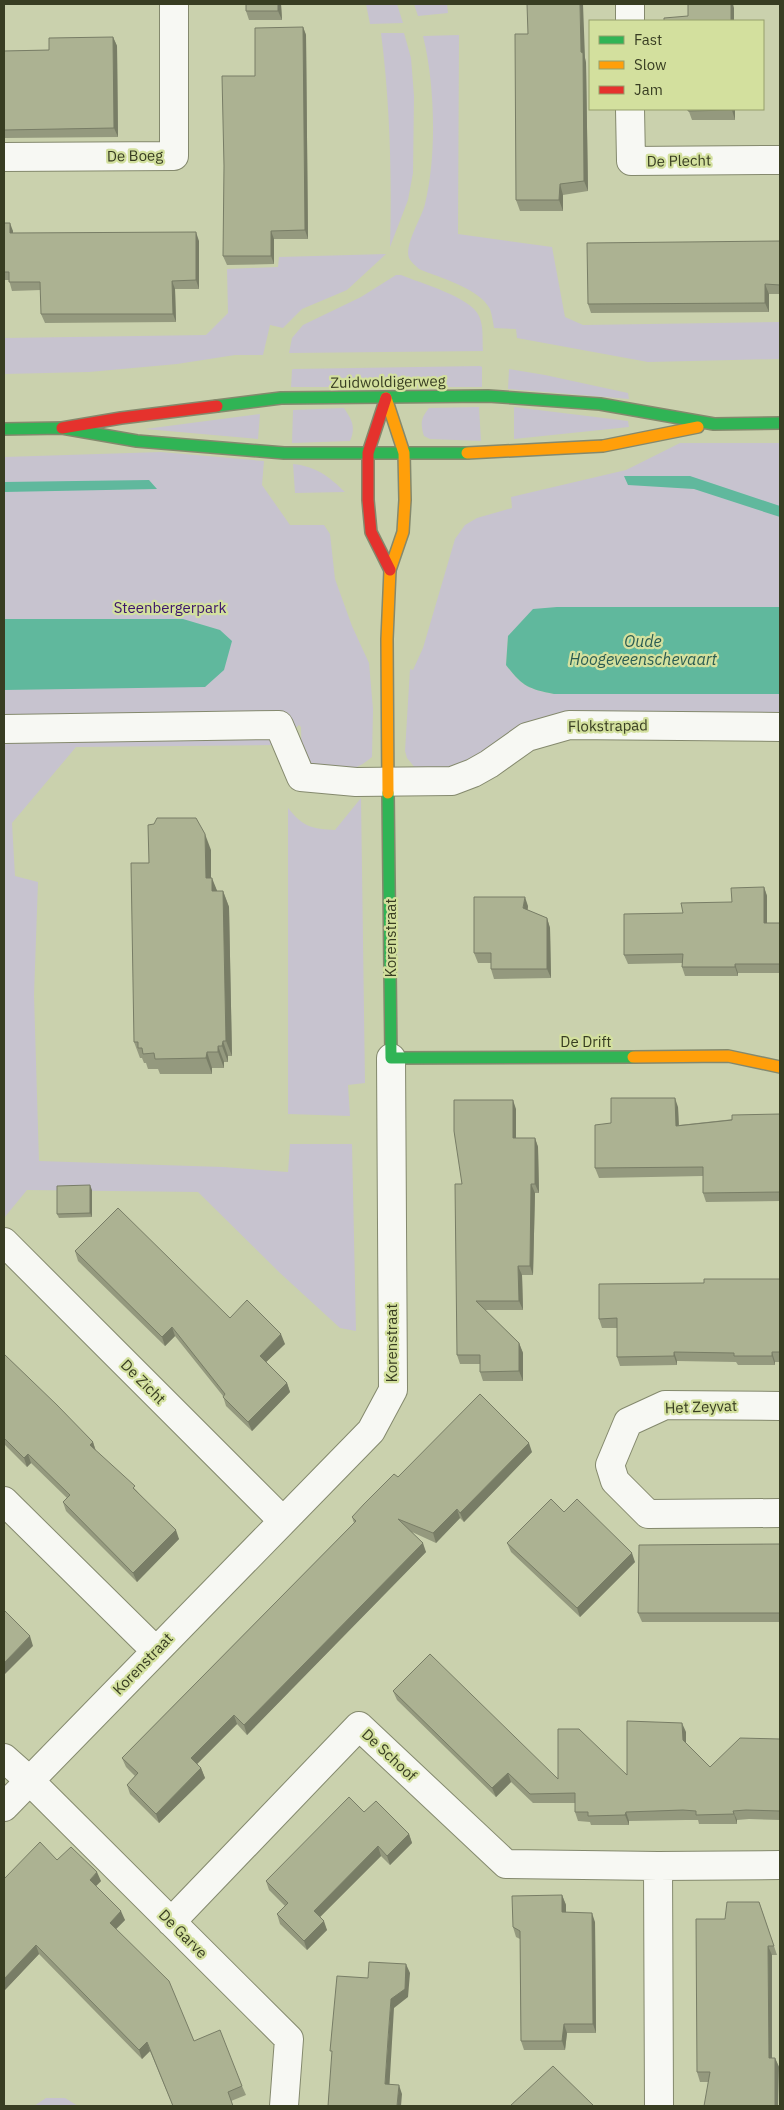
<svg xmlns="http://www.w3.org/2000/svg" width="784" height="2110" font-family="'IBM Plex Sans',sans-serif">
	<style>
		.green { fill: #c7c3cf }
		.water { fill: #60b89d }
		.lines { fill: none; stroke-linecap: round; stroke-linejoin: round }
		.street-casing { stroke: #84896d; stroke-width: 30 }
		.fast-casing { stroke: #84896d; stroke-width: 14 }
		.slow-casing { stroke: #84896d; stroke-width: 14 }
		.jam-casing { stroke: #84896d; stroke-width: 14 }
		.street { stroke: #f7f8f3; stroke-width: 28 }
		.fast { stroke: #30b455; stroke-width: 11 }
		.slow { stroke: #ff9f0a; stroke-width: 11 }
		.jam { stroke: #e5322d; stroke-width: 11 }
		.wall { fill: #94997e }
		.shaded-wall { fill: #787d66 }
		.building { fill: #acb292; stroke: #787d66 }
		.labels { text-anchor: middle; stroke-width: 4.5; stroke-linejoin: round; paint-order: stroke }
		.street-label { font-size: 15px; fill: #383d22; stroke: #d3e09e }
		.park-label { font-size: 15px; fill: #3b136c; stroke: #d3e09e }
		.water-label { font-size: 16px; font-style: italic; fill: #2b5c52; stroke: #d3e09e }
	</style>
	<rect width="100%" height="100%" fill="#cad1ad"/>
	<path class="green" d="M 366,4 L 397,4 L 403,23 L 370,24 Z
		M 414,4 L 447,4 L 448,13 L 418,16 Z
		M 381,33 L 404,33 L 411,58 L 414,96 L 413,173 L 408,200 L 390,247 C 392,176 390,103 381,33 Z
		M 459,35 L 458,234 L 552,247 L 565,317 L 583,325 L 780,322 L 780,359 L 648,362 L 517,338 L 516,329 L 494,328 C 493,322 492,315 490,309 C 479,288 440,278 419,269 C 416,266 411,262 409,258 C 404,245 422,217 425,204 C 437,155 435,84 423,36 Z
		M 386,254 L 347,290 L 302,309 L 283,328 L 270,325 L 263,355 L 235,355 L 177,364 L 89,372 L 4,374 L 4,338 L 206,335 L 228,313 L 227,269 L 278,267 L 279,257 Z
		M 396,275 L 401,275 C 420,283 471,297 479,316 C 484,327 482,339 483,351 L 289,353 L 292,338 L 303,325 L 361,297 Z
		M 480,366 L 482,367 L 482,387 L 291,387 L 292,370 L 293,369 Z
		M 509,369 L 545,375 L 628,393 L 629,399 L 508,389 Z
		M 479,407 L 481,441 L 430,439 L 424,436 C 420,423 421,418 429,408 Z
		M 514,407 L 628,421 L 629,427 L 514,439 Z
		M 344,408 C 352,420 356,427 350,441 L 292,443 L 293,410 Z
		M 260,414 L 258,439 L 145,429 Z
		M 680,443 L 780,443 L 780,607 L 557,607 L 508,636 L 506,665 C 522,686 528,689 554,694 L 780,694 L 780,717 L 561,717 L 450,771 L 416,769 L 407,758 L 405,751 L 410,669 L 413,670 L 423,648 L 455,539 L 465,525 L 477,518 L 512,508 L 511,497 L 626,470 Z
		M 161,452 L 264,461 L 262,485 L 290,525 L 324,525 L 330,534 L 335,579 L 352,626 L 369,663 L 373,709 L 372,757 C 348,778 330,770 302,763 L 301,727 L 299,725 L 276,745 L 76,747 L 12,823 L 15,876 L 38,882 L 34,995 L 39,1161 L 223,1167 L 288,1172 L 290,1144 L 352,1144 L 356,1331 L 340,1328 L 280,1273 L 198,1192 L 27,1190 L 4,1218 L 4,457 Z
		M 293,464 C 317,467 327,475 345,492 L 295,493 Z
		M 361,798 L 365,1083 L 348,1085 L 350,1116 L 288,1114 L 288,808 C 303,827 312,829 335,830 Z
		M 46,2098 L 65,2098 L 78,2106 L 34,2106 Z"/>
	<path class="water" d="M 624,476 L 690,476 L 780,506 L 780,517 L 694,489 L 628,485 Z
		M 149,480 L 157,489 L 4,492 L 4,482 Z
		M 557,607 L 780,607 L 780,694 L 554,694 C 528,689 522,686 506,665 L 508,636 L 533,609 Z
		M 4,619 L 183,619 L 220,630 L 232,641 L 224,670 L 205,687 L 4,690 Z"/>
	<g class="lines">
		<defs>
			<path id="street" d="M 630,4 L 630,21
				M 630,109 L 631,161 L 780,160
				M 4,157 L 174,156 L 174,4
				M 4,729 L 279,725 L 301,777 L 356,782 L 452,781 L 473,773 L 489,764 L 527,737 L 569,725 L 780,727
				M 4,1242 L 283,1521
				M 780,1406 L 665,1405 L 628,1422 L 610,1465 L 615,1481 L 648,1514 L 780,1513
				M 4,1501 L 156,1651
				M 4,1758 L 30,1781 L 289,2039 L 284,2106
				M 4,1807 L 371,1431 L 393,1390 L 391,1058
				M 658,1866 L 659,2106
				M 171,1922 L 359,1726 L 506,1864 L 658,1866 L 780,1865"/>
			<path id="fast" d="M 217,406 L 281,398 L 488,396 L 600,404 L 714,424 L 780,423
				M 4,429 L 62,428 L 137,441 L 284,453 L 467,453
				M 388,793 L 391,1058 L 633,1057"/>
			<path id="slow" d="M 386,398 L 404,453 L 405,500 L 403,532 L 390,570 L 387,639 L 388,793
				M 467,453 L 603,446 L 698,427
				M 633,1057 L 728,1056 L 780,1067"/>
			<path id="jam" d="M 386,398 L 368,453 L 368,500 L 371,532 L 390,570
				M 62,428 L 121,418 L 217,406"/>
		</defs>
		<use href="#street" class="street-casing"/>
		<use href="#fast" class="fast-casing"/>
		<use href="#slow" class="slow-casing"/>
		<use href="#jam" class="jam-casing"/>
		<use href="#street" class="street"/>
		<use href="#fast" class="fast"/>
		<use href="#slow" class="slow"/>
		<use href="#jam" class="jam"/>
	</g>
	<path class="wall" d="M 233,4 L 281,4 L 282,20 L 249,20 L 246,11 L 246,4 Z
		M 303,27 L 306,35 L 308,239 L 274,239 L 274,264 L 227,265 L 223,256 L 255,76 Z
		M 528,34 L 585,58 L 586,63 L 588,191 L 563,195 L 563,211 L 520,211 L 516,200 Z
		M 113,37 L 117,46 L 118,137 L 4,138 L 4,51 L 49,50 Z
		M 688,109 L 735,109 L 735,120 L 692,120 Z
		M 4,223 L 13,231 L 13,233 L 199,241 L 199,289 L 175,289 L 176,322 L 45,323 L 41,314 L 41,290 L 12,291 L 9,280 L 4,280 Z
		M 780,241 L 780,294 L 769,294 L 769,312 L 591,313 L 588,304 Z
		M 211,850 L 211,878 L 217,891 L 223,891 L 229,907 L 232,1056 L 228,1056 L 228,1062 L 224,1062 L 224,1068 L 212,1068 L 212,1074 L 160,1074 L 158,1069 L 148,1069 L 146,1063 L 144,1063 L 142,1058 L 140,1058 L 134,1042 Z
		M 764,887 L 767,896 L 767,923 L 780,923 L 780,973 L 738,973 L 738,976 L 685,976 L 682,967 L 682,963 L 628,964 L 624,955 L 683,913 L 732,902 Z
		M 528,906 L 527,910 L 547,918 L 550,928 L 551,978 L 494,979 L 491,969 L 491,963 L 478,963 L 474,953 Z
		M 678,1107 L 679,1125 L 780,1114 L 780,1201 L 706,1202 L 703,1193 L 703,1176 L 599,1178 L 595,1168 L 611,1123 Z
		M 516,1109 L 516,1138 L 535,1138 L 538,1147 L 539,1193 L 535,1193 L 533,1275 L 522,1275 L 523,1310 L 485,1310 L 519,1343 L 523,1353 L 523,1381 L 483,1381 L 480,1372 L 480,1364 L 460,1364 L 457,1355 L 462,1184 Z
		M 92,1190 L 92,1217 L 59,1218 L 57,1214 Z
		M 75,1251 L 230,1318 L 285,1344 L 266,1362 L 287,1383 L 290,1392 L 252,1431 L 226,1406 L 223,1396 L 175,1336 L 165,1346 L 78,1261 Z
		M 780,1279 L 780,1362 L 775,1362 L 775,1365 L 738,1365 L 736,1362 L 677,1361 L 677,1365 L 620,1366 L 617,1357 L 617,1328 L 602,1328 L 599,1319 L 704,1283 Z
		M 4,1354 L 93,1442 L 96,1451 L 136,1490 L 179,1539 L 137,1582 L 66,1511 L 63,1502 L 67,1498 L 31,1463 L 27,1467 L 4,1444 Z
		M 532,1452 L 464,1522 L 460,1518 L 436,1543 L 412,1532 L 426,1552 L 247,1735 L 237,1724 L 197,1764 L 201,1768 L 205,1778 L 159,1823 L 130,1794 L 127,1785 L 135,1776 L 126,1767 L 122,1758 L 354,1523 L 352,1517 L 398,1477 Z
		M 564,1512 L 635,1562 L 580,1617 L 511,1552 L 507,1543 Z
		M 780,1544 L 780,1622 L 642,1622 L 638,1613 Z
		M 393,1691 L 558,1779 L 627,1775 L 686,1732 L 686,1743 L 710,1767 L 780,1739 L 780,1820 L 749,1819 L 737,1820 L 737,1824 L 699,1824 L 698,1820 L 686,1820 L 629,1821 L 629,1825 L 591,1825 L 590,1822 L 578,1821 L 575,1812 L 575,1803 L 533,1803 L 511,1782 L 496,1797 L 397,1700 Z
		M 364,1812 L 409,1834 L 412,1843 L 390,1865 L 381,1856 L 320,1917 L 327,1930 L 307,1950 L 280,1924 L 277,1914 L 285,1906 L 269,1890 L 266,1881 Z
		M 57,1860 L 101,1881 L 96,1886 L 125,1920 L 116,1929 L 194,2041 L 242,2086 L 246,2095 L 231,2101 L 233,2106 L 173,2106 L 150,2051 L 142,2059 L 39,1954 L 4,1991 L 4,1879 Z
		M 562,1895 L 566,1905 L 566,1913 L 595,1922 L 596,2033 L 567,2033 L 565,2050 L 524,2050 L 521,2041 L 520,1939 L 516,1937 L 513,1927 Z
		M 759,1902 L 777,1955 L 772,1955 L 772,2058 L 775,2058 L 779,2067 L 708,2082 L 700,2082 L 697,2072 L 725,1919 Z"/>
	<path class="shaded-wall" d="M 278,4 L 281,4 L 282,20 L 278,11 Z
		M 580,4 L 583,4 L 585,58 L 586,63 L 588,191 L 584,181 Z
		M 731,4 L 733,4 L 734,8 L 734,21 L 731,21 Z
		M 303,27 L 306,35 L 308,239 L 305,230 Z
		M 113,37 L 117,46 L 118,137 L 114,128 Z
		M 732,109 L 735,109 L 735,120 L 732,110 Z
		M 560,184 L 563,195 L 563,211 L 559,200 Z
		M 10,223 L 13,231 L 13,242 L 10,233 Z
		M 271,231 L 274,239 L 274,264 L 271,256 Z
		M 196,232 L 199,241 L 199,289 L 196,280 Z
		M 172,281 L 175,289 L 176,322 L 173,314 Z
		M 765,284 L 769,294 L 769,312 L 765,303 Z
		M 205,834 L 211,850 L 211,893 L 206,878 Z
		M 212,878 L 218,893 L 212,891 Z
		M 764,887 L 767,896 L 767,932 L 764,923 Z
		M 223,891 L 229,907 L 232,1056 L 226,1041 Z
		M 525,897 L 528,906 L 527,918 L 523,908 Z
		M 547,918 L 550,928 L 551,978 L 547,969 Z
		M 735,964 L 738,973 L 738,976 L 735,967 Z
		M 223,1041 L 228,1056 L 228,1062 L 222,1046 Z
		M 218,1046 L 224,1062 L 224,1068 L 218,1052 Z
		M 207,1052 L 212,1068 L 212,1074 L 206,1058 Z
		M 675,1098 L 678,1107 L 679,1135 L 676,1126 Z
		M 513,1100 L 516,1109 L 516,1147 L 513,1138 Z
		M 535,1138 L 538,1147 L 539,1193 L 535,1184 Z
		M 531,1184 L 535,1193 L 533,1275 L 530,1266 Z
		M 90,1185 L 92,1190 L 92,1217 L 90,1213 Z
		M 518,1266 L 522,1275 L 523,1310 L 519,1301 Z
		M 172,1327 L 175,1336 L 165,1346 L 162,1337 Z
		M 281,1334 L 285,1344 L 263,1365 L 260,1356 Z
		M 519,1343 L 523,1353 L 523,1381 L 519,1371 Z
		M 674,1352 L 677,1361 L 677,1365 L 674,1356 Z
		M 772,1352 L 775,1362 L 775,1365 L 772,1356 Z
		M 287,1383 L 290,1392 L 252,1431 L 248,1422 Z
		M 93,1442 L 96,1452 L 90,1445 Z
		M 529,1443 L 532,1452 L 464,1522 L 460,1513 Z
		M 28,1454 L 31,1463 L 27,1467 L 24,1458 Z
		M 457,1509 L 460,1518 L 436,1543 L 433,1533 Z
		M 176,1530 L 179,1539 L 137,1582 L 133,1573 Z
		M 423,1543 L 426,1552 L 247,1735 L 244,1725 Z
		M 632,1553 L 635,1562 L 580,1617 L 577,1608 Z
		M 30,1636 L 33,1646 L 4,1675 L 4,1663 Z
		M 234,1715 L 237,1724 L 194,1767 L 191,1758 Z
		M 682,1723 L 686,1732 L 686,1749 L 683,1740 Z
		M 201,1768 L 205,1778 L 159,1823 L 156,1814 Z
		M 508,1773 L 511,1782 L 496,1797 L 492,1788 Z
		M 733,1811 L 737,1820 L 737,1824 L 734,1814 Z
		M 626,1812 L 629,1821 L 629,1825 L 625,1815 Z
		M 409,1834 L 412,1843 L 390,1865 L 387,1856 Z
		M 378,1846 L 381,1856 L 317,1920 L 314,1911 Z
		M 97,1872 L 101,1881 L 93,1889 L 90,1880 Z
		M 562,1895 L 566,1905 L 566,1922 L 562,1912 Z
		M 121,1911 L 125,1920 L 113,1932 L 110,1923 Z
		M 592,1913 L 595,1922 L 596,2033 L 593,2024 Z
		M 324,1921 L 327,1930 L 307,1950 L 304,1941 Z
		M 36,1945 L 39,1954 L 4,1991 L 4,1979 Z
		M 768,1946 L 772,1955 L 772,2067 L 769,2058 Z
		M 406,1964 L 410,1973 L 408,1997 L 394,2008 L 389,2093 L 385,2084 L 391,1999 Z
		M 564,2024 L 567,2033 L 565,2050 L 562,2041 Z
		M 147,2042 L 150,2051 L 142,2059 L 139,2050 Z
		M 775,2058 L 779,2067 L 778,2106 L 775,2106 Z
		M 399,2085 L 402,2094 L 401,2106 L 397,2106 Z"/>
	<path class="building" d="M 246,4 L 278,4 L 278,11 L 246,11 Z
		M 527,4 L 580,4 L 581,52 L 583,53 L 584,181 L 560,184 L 559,200 L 516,200 L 515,34 L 528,34 Z
		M 688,4 L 731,4 L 731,21 L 664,21 L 664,18 L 688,16 Z
		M 303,27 L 305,230 L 271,231 L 271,256 L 223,256 L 224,166 L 222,76 L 255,76 L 255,28 Z
		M 113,37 L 114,128 L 4,130 L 4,51 L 49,50 L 49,38 Z
		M 688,109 L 732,109 L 732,110 L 688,111 Z
		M 4,223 L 10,223 L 10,233 L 196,232 L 196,280 L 172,281 L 173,314 L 41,314 L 40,282 L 9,282 L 9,272 L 4,272 Z
		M 780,241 L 780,285 L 765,284 L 765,303 L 588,304 L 587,243 Z
		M 157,818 L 196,818 L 205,834 L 206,878 L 212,878 L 212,891 L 223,891 L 226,1041 L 223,1041 L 222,1046 L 218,1046 L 218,1052 L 207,1052 L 206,1058 L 155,1059 L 154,1053 L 143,1054 L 142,1048 L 138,1048 L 138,1042 L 134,1042 L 131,863 L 149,863 L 148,825 L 154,824 Z
		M 764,887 L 764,923 L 780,923 L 780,964 L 735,964 L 735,967 L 682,967 L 683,954 L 624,955 L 624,914 L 683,913 L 681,903 L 732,902 L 731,888 Z
		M 474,897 L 525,897 L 523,908 L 547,918 L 547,969 L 491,969 L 491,953 L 474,953 Z
		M 611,1098 L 675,1098 L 676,1126 L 732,1120 L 732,1115 L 780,1114 L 780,1192 L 703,1193 L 703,1167 L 595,1168 L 595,1125 L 611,1123 Z
		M 454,1100 L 513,1100 L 513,1138 L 535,1138 L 535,1184 L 531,1184 L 530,1266 L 518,1266 L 519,1301 L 476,1301 L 519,1343 L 519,1371 L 480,1372 L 480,1355 L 457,1355 L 455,1184 L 462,1184 L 454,1131 Z
		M 90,1185 L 90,1213 L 57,1214 L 57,1186 Z
		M 118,1208 L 230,1318 L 247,1300 L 281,1334 L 260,1356 L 287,1383 L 248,1422 L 223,1397 L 225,1394 L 172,1327 L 162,1337 L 75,1251 Z
		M 704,1279 L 780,1279 L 780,1352 L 772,1352 L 772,1356 L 734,1356 L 734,1353 L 674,1352 L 674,1356 L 617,1357 L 617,1318 L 599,1319 L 599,1284 L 704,1283 Z
		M 4,1354 L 57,1405 L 93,1442 L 90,1445 L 135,1486 L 133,1488 L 176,1530 L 133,1573 L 63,1502 L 70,1495 L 28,1454 L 24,1458 L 4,1438 Z
		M 480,1394 L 529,1443 L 460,1513 L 457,1509 L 433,1533 L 398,1519 L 423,1543 L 244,1725 L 234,1715 L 191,1758 L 201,1768 L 156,1814 L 127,1785 L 138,1773 L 122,1758 L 356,1521 L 352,1517 L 364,1504 L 394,1474 L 398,1477 Z
		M 551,1499 L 564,1512 L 577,1499 L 632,1553 L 577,1608 L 507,1543 Z
		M 780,1544 L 780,1613 L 638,1613 L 639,1545 Z
		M 4,1610 L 30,1636 L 4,1663 Z
		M 430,1654 L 558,1779 L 558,1729 L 579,1729 L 627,1775 L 627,1721 L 682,1723 L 683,1740 L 710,1767 L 740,1738 L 780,1739 L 780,1811 L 746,1810 L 733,1811 L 734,1814 L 696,1815 L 696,1811 L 683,1810 L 626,1812 L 625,1815 L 588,1816 L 588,1812 L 575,1812 L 575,1793 L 530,1794 L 508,1773 L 492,1788 L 393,1691 Z
		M 349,1797 L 364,1812 L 376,1801 L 409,1834 L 387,1856 L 378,1846 L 314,1911 L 324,1921 L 304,1941 L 277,1914 L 288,1903 L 266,1881 Z
		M 40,1842 L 57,1860 L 71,1847 L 97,1872 L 90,1880 L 121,1911 L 110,1923 L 169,1981 L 194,2041 L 220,2030 L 242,2086 L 228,2092 L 233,2106 L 173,2106 L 147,2042 L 139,2050 L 36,1945 L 4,1979 L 4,1879 Z
		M 562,1895 L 562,1912 L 592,1913 L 593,2024 L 564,2024 L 562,2041 L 521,2041 L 520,1931 L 513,1927 L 512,1896 Z
		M 727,1902 L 759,1902 L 774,1946 L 768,1946 L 769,2058 L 775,2058 L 775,2106 L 704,2106 L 710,2072 L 697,2072 L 696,1919 L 725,1919 Z
		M 369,1962 L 406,1964 L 405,1989 L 391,1999 L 388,2039 L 385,2084 L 399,2085 L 397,2106 L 328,2106 L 332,2051 L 330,2051 L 337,1976 L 368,1978 Z
		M 553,2066 L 593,2105 L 592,2106 L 510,2106 Z"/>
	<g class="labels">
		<g class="street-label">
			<text transform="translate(135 156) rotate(-1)" y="5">De Boeg</text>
			<text transform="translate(679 161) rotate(-1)" y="5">De Plecht</text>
			<text transform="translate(388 382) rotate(-1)" y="5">Zuidwoldigerweg</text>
			<text transform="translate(608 726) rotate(-1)" y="5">Flokstrapad</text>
			<text transform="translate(391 938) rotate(-90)" y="5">Korenstraat</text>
			<text x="586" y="1047">De Drift</text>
			<text transform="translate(392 1343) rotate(-90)" y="5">Korenstraat</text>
			<text transform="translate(143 1382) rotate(45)" y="5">De Zicht</text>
			<text transform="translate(701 1407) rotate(-2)" y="5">Het Zeyvat</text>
			<text transform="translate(143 1664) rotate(-46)" y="5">Korenstraat</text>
			<text transform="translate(389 1755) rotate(43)" y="5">De Schoof</text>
			<text transform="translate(183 1934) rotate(45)" y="5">De Garve</text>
		</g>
		<g class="park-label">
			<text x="170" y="613">Steenbergerpark</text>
		</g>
		<g class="water-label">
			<text x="643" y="647">Oude<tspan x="643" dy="18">Hoogeveenschevaart</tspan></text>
		</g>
	</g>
	<rect width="784" height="2110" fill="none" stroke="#383d22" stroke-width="10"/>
	<rect x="589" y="20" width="175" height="90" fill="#d3e09e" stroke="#959f6c"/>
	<rect x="599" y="36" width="25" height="8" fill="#30b455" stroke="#959f6c"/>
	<text x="634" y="45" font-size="15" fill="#383d22">Fast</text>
	<rect x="599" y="61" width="25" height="8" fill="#ff9f0a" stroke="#959f6c"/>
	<text x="634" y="70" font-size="15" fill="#383d22">Slow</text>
	<rect x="599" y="86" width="25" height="8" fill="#e5322d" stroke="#959f6c"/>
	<text x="634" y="95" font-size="15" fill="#383d22">Jam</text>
</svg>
